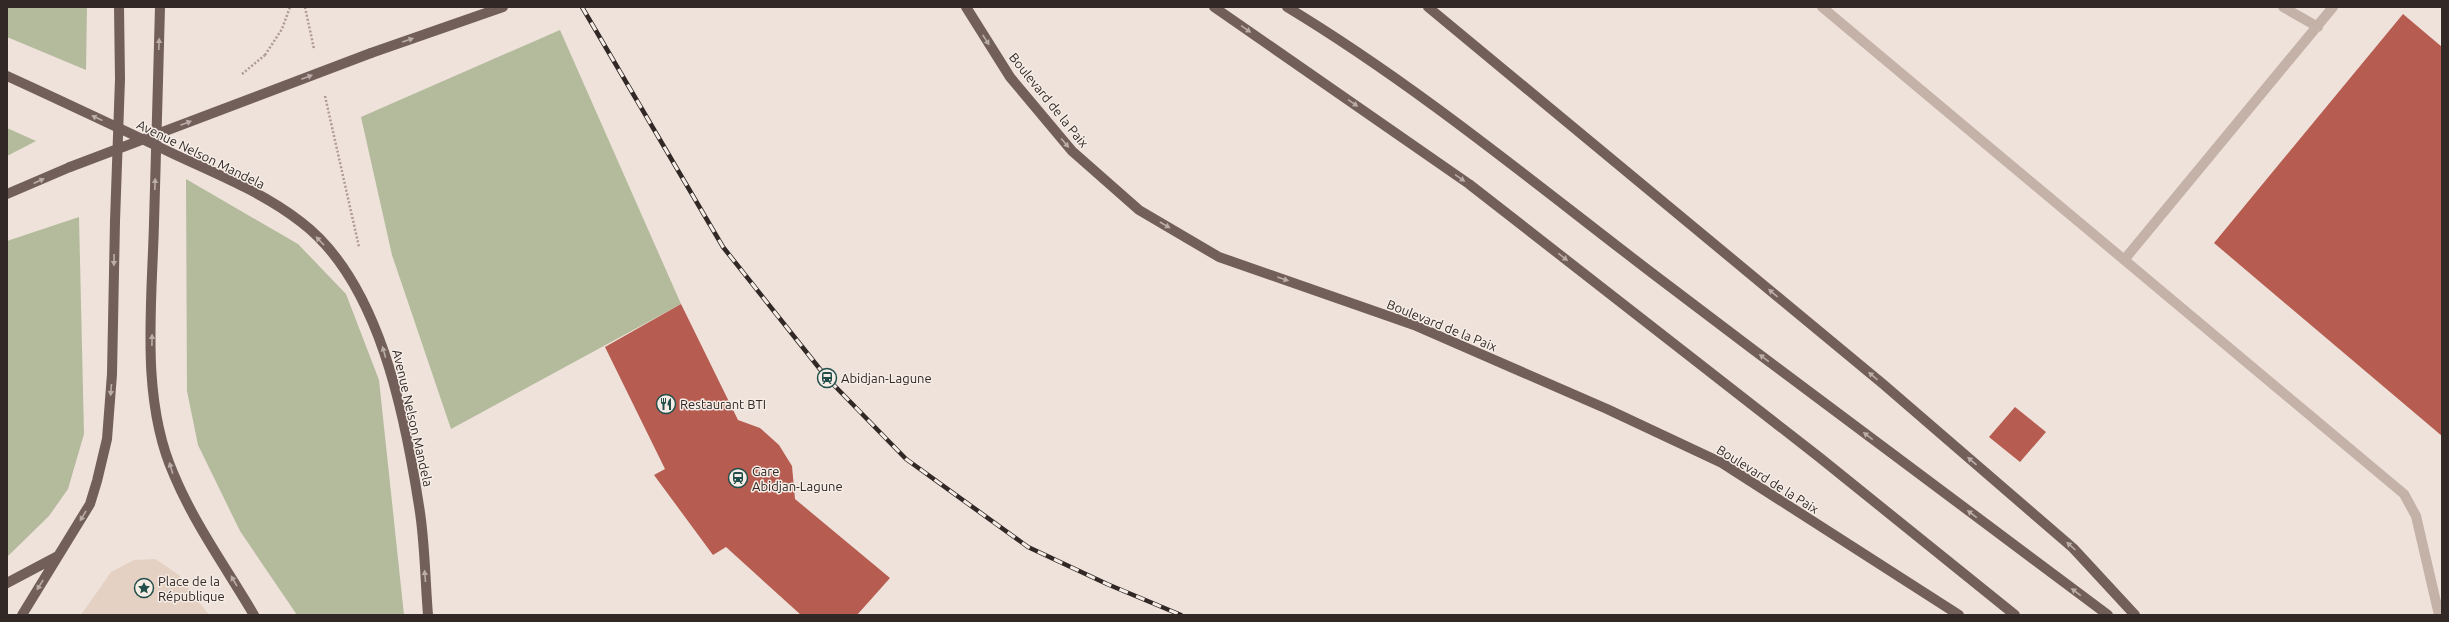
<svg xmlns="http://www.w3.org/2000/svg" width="2449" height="622" font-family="Ubuntu,sans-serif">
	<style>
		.green { fill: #b4bb9c }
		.plaza { fill: #e4d1c3 }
		.building { fill: #b65c50 }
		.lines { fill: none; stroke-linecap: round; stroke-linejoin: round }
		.path { stroke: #af9b92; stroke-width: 2.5; stroke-dasharray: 2 2; stroke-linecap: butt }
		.minor { stroke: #c4b1a8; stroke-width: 10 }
		.major { stroke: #725f5a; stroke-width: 10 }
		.rail-casing { stroke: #322927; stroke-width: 4.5 }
		.rail { stroke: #f6ede6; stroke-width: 3; stroke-dasharray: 9; stroke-linecap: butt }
		.path-bridge { stroke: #af9b92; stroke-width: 2.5; stroke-dasharray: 2 2; stroke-linecap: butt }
		.major-bridge { stroke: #725f5a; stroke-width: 10 }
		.oneway { fill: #bbada7 }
		.labels { text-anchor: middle; stroke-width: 3; stroke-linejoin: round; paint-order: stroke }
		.street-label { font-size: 13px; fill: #322927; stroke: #f6ede6 }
		.poi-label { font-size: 13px; fill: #322927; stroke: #f6ede6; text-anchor: start }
	</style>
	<rect width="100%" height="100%" fill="#eee2da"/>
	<path class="green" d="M 7,7 L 87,7 L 86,70 L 7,37 Z
		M 560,30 L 681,304 L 451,429 L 392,255 L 361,117 Z
		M 7,128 L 36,141 L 7,156 Z
		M 186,179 L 298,244 L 346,294 L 379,380 L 404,615 L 297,615 L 240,531 L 198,445 L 187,391 Z
		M 79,217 L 84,434 L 68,489 L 49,516 L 7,557 L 7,241 Z"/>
	<path class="plaza" d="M 155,559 L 179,575 L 209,615 L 81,615 L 111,572 L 134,560 Z"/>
	<path class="building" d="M 2403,14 L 2442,47 L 2442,436 L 2214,243 Z
		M 681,304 L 738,420 L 760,428 L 779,445 L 792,466 L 795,499 L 890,578 L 857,615 L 801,615 L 726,547 L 713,555 L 654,475 L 665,469 L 605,347 Z
		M 2015,407 L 2046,432 L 2020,462 L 1989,437 Z"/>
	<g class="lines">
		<path class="path" d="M 305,7 L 314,49
			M 265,55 L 282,29 L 290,7
			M 325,96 L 359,247"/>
		<path class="minor" d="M 1822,7 L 2404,494 L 2416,516 L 2439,615
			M 2283,7 L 2318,27
			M 2124,260 L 2333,7"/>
		<path class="major" d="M 119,7 L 120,79
			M 966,7 L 1010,77 L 1072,151 L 1139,210 L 1219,257 L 1414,325 L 1607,409 L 1722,463 L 1959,615
			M 1214,7 L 1469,184 L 1819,457 L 2015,615
			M 1287,7 C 1416,85 1533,182 1652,273 C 1803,388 1955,501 2108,615
			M 1428,7 L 1883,384 L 2073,548 L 2135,615
			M 371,53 L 503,7
			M 7,76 C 64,102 121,129 178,156 C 220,175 265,194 301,222 C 379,281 405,415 419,506 C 425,541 425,579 428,615
			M 158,81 L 160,7
			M 7,194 L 70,167
			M 154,223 C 152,304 140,399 174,475 C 195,525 227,569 254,615
			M 7,583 L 58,556
			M 22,615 L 90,504 L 97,481 L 107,439 L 112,374 L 115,221"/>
		<defs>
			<path id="rail" d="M 582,7 L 723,247 L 827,378 L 906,459 L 1028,547 L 1107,584 L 1181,615"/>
		</defs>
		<use href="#rail" class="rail-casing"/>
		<use href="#rail" class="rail"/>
		<path class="path-bridge" d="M 242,74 L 265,55"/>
		<path class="major-bridge" d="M 70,167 L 371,53
			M 115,221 L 120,79
			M 154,223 L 158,81"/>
	</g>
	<defs><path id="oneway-solid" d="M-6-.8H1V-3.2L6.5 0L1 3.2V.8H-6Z"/></defs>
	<g class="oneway">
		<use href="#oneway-solid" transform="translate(1246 29) rotate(35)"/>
		<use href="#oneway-solid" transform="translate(408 40) rotate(-19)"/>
		<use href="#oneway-solid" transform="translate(986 40) rotate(57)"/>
		<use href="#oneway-solid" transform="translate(159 44) rotate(-88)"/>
		<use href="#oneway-solid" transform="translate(307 77) rotate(-21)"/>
		<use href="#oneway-solid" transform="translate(1353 103) rotate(35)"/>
		<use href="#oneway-solid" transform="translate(97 118) rotate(-155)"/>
		<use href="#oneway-solid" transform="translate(186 123) rotate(-21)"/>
		<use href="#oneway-solid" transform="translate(1065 143) rotate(50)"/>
		<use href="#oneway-solid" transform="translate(1460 178) rotate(35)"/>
		<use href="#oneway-solid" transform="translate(39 181) rotate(-24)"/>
		<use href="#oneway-solid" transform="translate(155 184) rotate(-88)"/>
		<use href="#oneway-solid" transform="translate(1165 225) rotate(30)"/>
		<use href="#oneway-solid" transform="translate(320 241) rotate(-134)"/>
		<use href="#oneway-solid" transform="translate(1563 257) rotate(38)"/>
		<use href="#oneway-solid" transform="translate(114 260) rotate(91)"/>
		<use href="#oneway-solid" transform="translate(1283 279) rotate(19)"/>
		<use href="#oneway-solid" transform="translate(1773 293) rotate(-140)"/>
		<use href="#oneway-solid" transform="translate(152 340) rotate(-89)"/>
		<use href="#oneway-solid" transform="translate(384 352) rotate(-106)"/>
		<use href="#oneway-solid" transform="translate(1764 358) rotate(-143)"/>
		<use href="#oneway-solid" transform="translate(1873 376) rotate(-140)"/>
		<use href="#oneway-solid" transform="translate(111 390) rotate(95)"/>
		<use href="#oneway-solid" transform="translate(1868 436) rotate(-143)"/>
		<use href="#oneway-solid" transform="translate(1972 461) rotate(-139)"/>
		<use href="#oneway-solid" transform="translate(171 468) rotate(-107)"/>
		<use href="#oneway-solid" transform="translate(1972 514) rotate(-143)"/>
		<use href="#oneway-solid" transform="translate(83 516) rotate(121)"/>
		<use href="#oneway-solid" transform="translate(2071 546) rotate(-138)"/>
		<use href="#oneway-solid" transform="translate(425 576) rotate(-95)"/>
		<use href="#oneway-solid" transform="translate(234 581) rotate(-120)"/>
		<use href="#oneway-solid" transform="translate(40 585) rotate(122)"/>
		<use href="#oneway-solid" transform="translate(2076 592) rotate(-143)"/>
	</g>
	<defs>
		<symbol id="station-ring" viewBox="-11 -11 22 22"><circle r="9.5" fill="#f6ede6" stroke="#224e4b" stroke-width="1.5"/><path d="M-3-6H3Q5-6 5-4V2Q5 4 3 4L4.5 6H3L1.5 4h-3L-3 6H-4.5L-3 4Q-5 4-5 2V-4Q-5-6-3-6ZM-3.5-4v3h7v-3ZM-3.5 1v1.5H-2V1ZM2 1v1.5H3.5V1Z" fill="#224e4b"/></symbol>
		<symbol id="restaurant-ring" viewBox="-11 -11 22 22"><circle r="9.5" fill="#f6ede6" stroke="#224e4b" stroke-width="1.5"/><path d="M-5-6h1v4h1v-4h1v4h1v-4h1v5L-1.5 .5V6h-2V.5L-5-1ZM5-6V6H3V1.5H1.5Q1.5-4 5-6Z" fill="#224e4b"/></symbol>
		<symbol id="sight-ring" viewBox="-11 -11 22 22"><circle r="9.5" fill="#f6ede6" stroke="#224e4b" stroke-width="1.5"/><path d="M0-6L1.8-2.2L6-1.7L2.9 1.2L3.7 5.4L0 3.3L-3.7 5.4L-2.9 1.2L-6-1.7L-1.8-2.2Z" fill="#224e4b"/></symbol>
	</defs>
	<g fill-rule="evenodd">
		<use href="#station-ring" x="816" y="367" width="22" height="22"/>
		<use href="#restaurant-ring" x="655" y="393" width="22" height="22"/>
		<use href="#station-ring" x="727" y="467" width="22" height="22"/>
		<use href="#sight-ring" x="133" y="577" width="22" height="22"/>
	</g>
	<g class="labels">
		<g class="street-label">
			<text transform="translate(1049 100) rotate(51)" y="5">Boulevard de la Paix</text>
			<text transform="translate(201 154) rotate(26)" y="5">Avenue Nelson Mandela</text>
			<text transform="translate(1442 325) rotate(22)" y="5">Boulevard de la Paix</text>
			<text transform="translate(413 418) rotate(77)" y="5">Avenue Nelson Mandela</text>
			<text transform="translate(1768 479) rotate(32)" y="5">Boulevard de la Paix</text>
		</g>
		<g class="poi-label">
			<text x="841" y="383">Abidjan-Lagune</text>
			<text x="680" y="409">Restaurant BTI</text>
			<text x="752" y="476">Gare<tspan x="752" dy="15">Abidjan-Lagune</tspan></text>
			<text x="158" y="586">Place de la<tspan x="158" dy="15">République</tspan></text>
		</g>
	</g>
	<rect width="2449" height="622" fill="none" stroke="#322927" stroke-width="16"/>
</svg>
